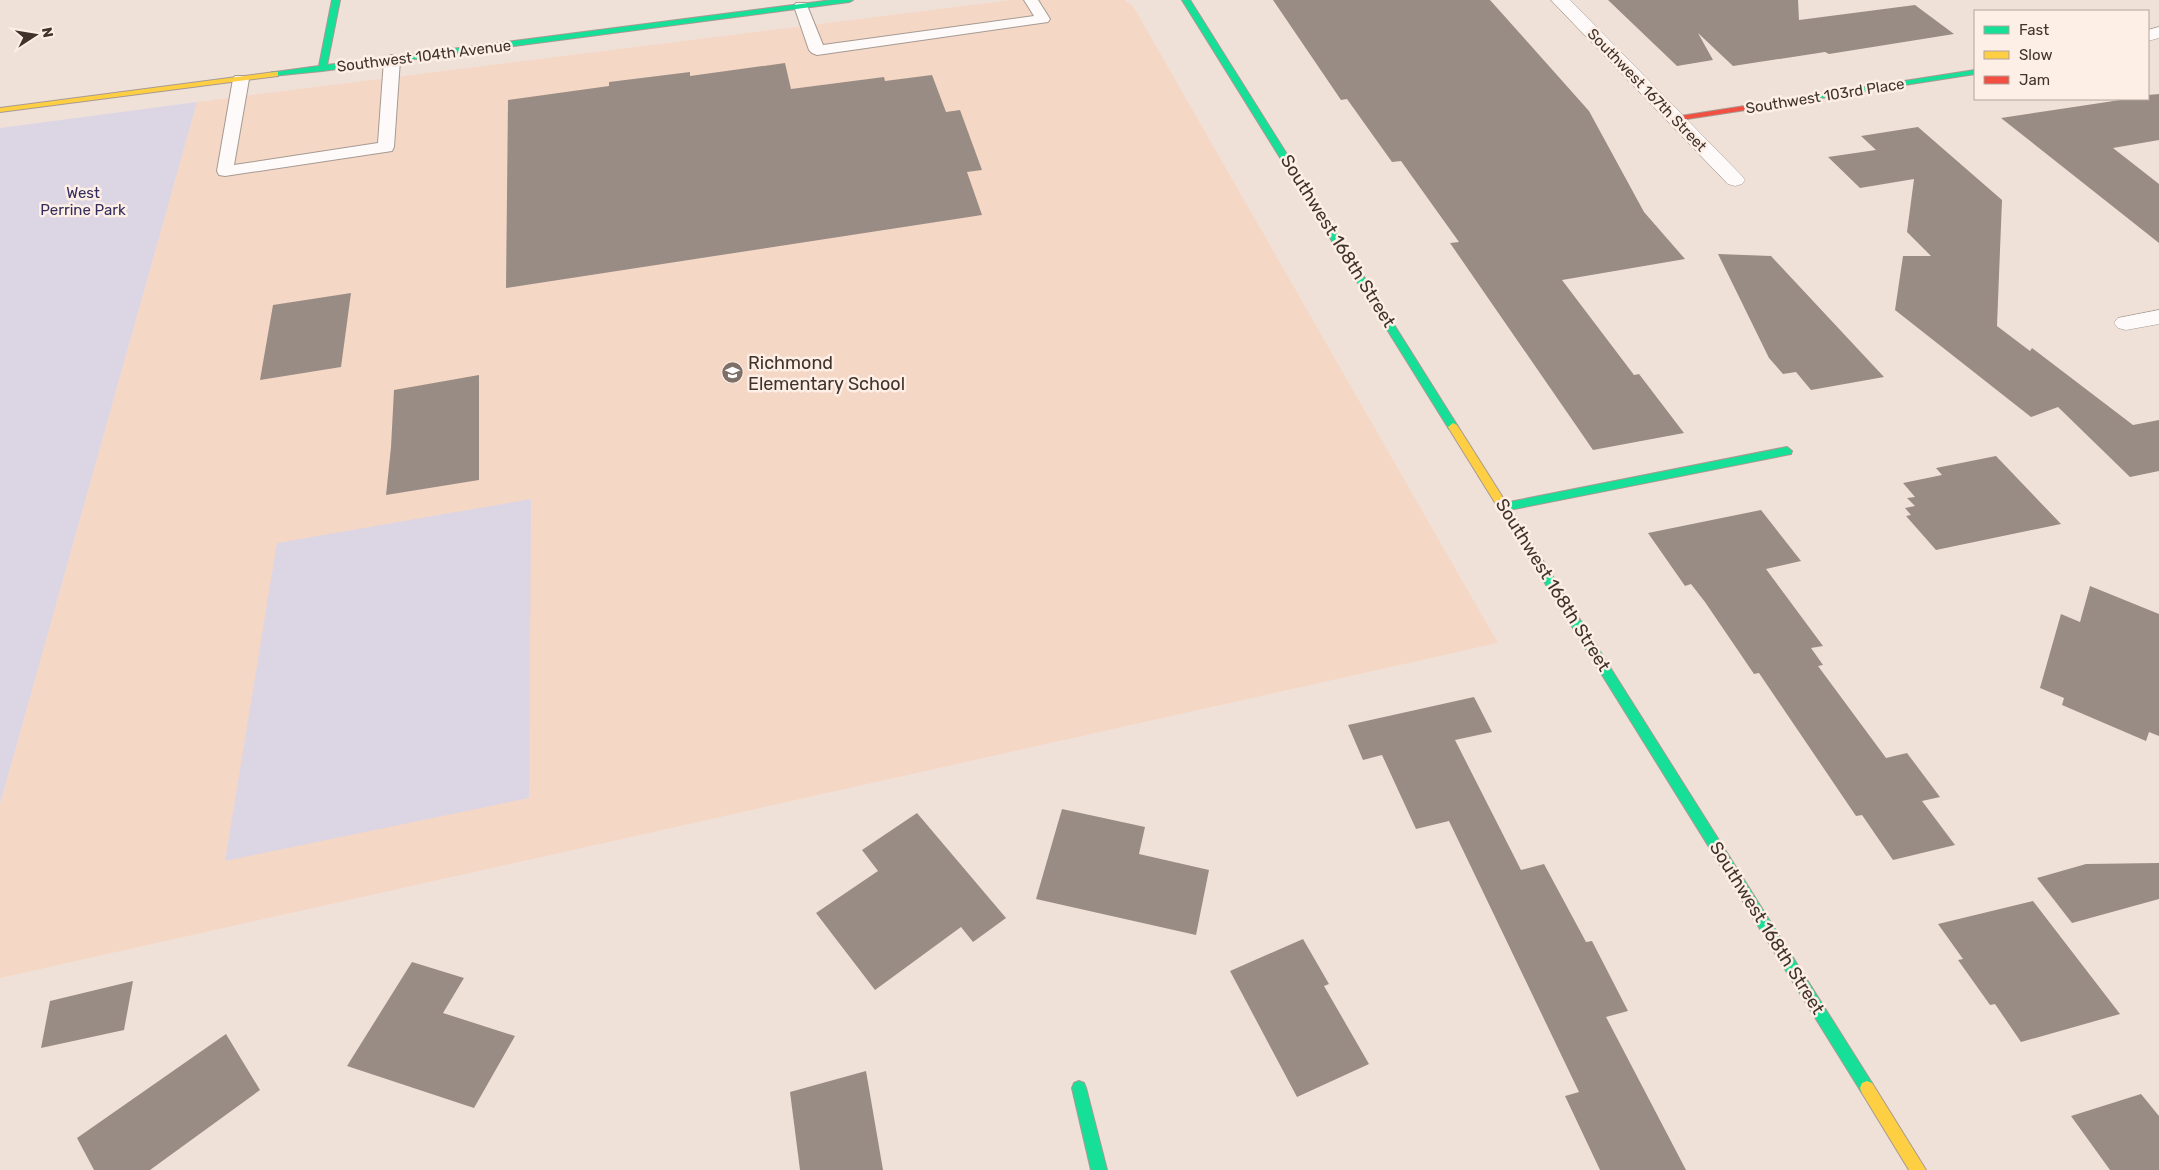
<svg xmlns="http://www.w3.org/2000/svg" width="2159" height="1170" font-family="Rubik,sans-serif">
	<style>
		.built { fill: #f5d7c6 }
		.green { fill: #dcd5e4 }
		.building { fill: #998c85 }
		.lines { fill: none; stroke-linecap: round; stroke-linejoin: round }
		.lane-casing { stroke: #a69a92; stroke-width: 2 }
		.street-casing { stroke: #a69a92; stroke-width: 1 }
		.fast-casing { stroke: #a69a92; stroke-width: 2 }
		.slow-casing { stroke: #a69a92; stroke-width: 2 }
		.jam-casing { stroke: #a69a92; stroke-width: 2 }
		.lane { fill: #fdfaf9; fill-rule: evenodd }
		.street { fill: #fdfaf9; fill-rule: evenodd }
		.fast { fill: #16e098; fill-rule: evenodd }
		.slow { fill: #ffcf43; fill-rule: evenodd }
		.jam { fill: #f24e42; fill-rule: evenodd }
		.labels { text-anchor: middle; stroke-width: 5; stroke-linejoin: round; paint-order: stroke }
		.far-street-label { font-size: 15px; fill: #40332b; stroke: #fdeee6 }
		.far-park-label { font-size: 15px; fill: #322d5e; stroke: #fdeee6 }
		.street-label { font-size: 18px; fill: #40332b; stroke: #fdeee6 }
		.poi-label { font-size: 18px; fill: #40332b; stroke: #fdeee6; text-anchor: start }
	</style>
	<rect width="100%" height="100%" fill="#f0e1d8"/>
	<path class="built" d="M 1012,0 L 1124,0 L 1133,6 L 1498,643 L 0,978 L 0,804 L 197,102 Z"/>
	<path class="green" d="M 197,102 L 0,804 L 0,128 Z
		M 531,499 L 529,798 L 225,861 L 277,543 Z"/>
	<path class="building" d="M 1273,0 L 1490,0 L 1589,111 L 1644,212 L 1685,259 L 1562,280 L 1634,375 L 1639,374 L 1684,433 L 1593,450 L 1450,243 L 1459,242 L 1401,161 L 1392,162 L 1347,99 L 1341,100 Z
		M 1608,0 L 1798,0 L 1799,20 L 1915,5 L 1954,34 L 1829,54 L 1825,52 L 1733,66 L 1698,33 L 1713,60 L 1677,66 Z
		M 785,63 L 791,89 L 884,77 L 885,81 L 932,75 L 946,112 L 960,110 L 982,170 L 967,172 L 982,215 L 506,288 L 508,100 L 609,86 L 609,82 L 690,72 L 690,76 Z
		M 2159,94 L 2159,140 L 2113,148 L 2159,184 L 2159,243 L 2001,118 L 2127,99 L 2148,99 L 2148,95 Z
		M 1918,127 L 2002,200 L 1997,326 L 2030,351 L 2032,348 L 2133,425 L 2159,420 L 2159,471 L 2130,477 L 2058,407 L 2031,417 L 1895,310 L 1903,256 L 1931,256 L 1907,232 L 1914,179 L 1860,188 L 1828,157 L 1876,150 L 1861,136 Z
		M 1718,254 L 1771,256 L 1884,377 L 1811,390 L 1796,372 L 1783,374 L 1769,358 Z
		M 351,293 L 341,367 L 260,380 L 273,305 Z
		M 479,375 L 479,480 L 386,495 L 391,447 L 394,390 Z
		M 1996,456 L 2061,524 L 1936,550 L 1906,516 L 1911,515 L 1905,508 L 1915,506 L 1907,498 L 1915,497 L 1903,483 L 1942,475 L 1936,468 Z
		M 1761,510 L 1801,561 L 1766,569 L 1823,646 L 1811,648 L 1823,665 L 1818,666 L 1886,758 L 1907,753 L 1940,797 L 1922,801 L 1955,845 L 1893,860 L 1862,815 L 1856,816 L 1759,673 L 1754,674 L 1705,602 L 1691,584 L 1685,586 L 1648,533 Z
		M 2090,586 L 2159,614 L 2159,736 L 2149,732 L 2146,741 L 2062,705 L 2064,698 L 2040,688 L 2061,614 L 2080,622 Z
		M 1474,697 L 1492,732 L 1455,740 L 1521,870 L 1544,864 L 1586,942 L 1592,941 L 1628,1011 L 1606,1017 L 1686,1170 L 1600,1170 L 1565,1096 L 1579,1092 L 1449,821 L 1416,829 L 1382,755 L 1363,760 L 1348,725 Z
		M 1062,809 L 1145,827 L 1139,854 L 1209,870 L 1196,935 L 1036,899 Z
		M 917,813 L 1006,918 L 973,942 L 961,927 L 875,990 L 816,913 L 878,871 L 862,850 Z
		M 2159,863 L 2159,899 L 2072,923 L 2037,878 L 2086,864 Z
		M 2033,901 L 2120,1014 L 2021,1042 L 1995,1004 L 1990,1005 L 1958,960 L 1963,959 L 1938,924 Z
		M 1303,939 L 1329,984 L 1324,986 L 1369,1064 L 1297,1097 L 1230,971 Z
		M 412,962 L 464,978 L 443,1013 L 515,1036 L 474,1108 L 347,1066 Z
		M 133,981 L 124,1030 L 41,1048 L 50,1001 Z
		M 226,1034 L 260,1090 L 150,1170 L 94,1170 L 77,1138 Z
		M 866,1071 L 883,1170 L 800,1170 L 790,1092 Z
		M 2141,1094 L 2159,1116 L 2159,1170 L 2110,1170 L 2071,1116 Z"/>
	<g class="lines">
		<defs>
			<path id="lane" d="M 1024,0 L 1038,0 L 1050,19 L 1048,22 L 817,55 L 812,53 L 809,50 L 794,6 L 796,3 L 806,3 L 823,45 L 1034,16 Z
				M 392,55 L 397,57 L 400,60 L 394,147 L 392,151 L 225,176 L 219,175 L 217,171 L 233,79 L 235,76 L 247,76 L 249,79 L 234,165 L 378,143 L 384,60 L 387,57 Z"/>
			<path id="street" d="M 1551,0 L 1570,0 L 1742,176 L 1745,180 L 1742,184 L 1735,186 L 1728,184 Z
				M 2159,27 L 2159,38 L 2148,41 L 2148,30 Z
				M 2159,310 L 2159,324 L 2126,330 L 2118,328 L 2114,323 L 2118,318 Z"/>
			<path id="fast" d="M 332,0 L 340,0 L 327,65 L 832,0 L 853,0 L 849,2 L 322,71 L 272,76 L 272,72 L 275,72 L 319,66 Z
				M 1182,0 L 1190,0 L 1457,425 L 1458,427 L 1457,429 L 1449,429 Z
				M 1975,70 L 1975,74 L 1808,100 L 1804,98 L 1808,96 Z
				M 1787,447 L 1792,451 L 1791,454 L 1504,511 L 1499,507 L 1504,503 Z
				M 1539,560 L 1543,561 L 1872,1083 L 1874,1088 L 1872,1093 L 1867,1095 L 1862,1093 L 1535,567 L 1533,564 Z
				M 1079,1081 L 1084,1083 L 1086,1088 L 1107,1170 L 1091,1170 L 1072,1088 L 1074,1083 Z"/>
			<path id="slow" d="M 275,72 L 278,72 L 278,76 L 0,112 L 0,108 Z
				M 1453,423 L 1457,425 L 1543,561 L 1545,564 L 1543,567 L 1535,567 L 1448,427 Z
				M 1867,1081 L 1872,1083 L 1926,1170 L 1909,1170 L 1862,1093 L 1860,1088 L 1862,1083 Z"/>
			<path id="jam" d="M 1808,96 L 1811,96 L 1811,100 L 1674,121 L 1670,119 L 1674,117 Z"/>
		</defs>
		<use href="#lane" class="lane-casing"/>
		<use href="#street" class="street-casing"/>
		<use href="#fast" class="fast-casing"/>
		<use href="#slow" class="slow-casing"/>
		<use href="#jam" class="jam-casing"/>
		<use href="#lane" class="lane"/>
		<use href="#street" class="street"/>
		<use href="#fast" class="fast"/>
		<use href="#slow" class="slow"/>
		<use href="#jam" class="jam"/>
	</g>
	<defs>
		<symbol id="school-disc" viewBox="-11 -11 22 22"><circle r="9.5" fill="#7e7068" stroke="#fdeee6"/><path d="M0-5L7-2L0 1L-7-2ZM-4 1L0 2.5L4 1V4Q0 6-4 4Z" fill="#fff"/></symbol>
	</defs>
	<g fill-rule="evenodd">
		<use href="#school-disc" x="720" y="360" width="25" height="25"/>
	</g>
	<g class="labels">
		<g class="far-street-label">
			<text transform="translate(424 56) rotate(-7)" y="5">Southwest 104th Avenue</text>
			<text transform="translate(1647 90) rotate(46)" y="5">Southwest 167th Street</text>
			<text transform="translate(1825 96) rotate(-9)" y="5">Southwest 103rd Place</text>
		</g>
		<g class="far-park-label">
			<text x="83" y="198">West<tspan x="83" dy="17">Perrine Park</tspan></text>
		</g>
		<g class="street-label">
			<text transform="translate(1338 241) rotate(58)" y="6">Southwest 168th Street</text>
			<text transform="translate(1553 585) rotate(58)" y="6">Southwest 168th Street</text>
			<text transform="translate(1767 928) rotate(58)" y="6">Southwest 168th Street</text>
		</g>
		<g class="poi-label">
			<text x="748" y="369">Richmond<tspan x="748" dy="21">Elementary School</tspan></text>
		</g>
	</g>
	<rect x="1974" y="10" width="175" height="90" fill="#fdeee6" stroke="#b1a39b"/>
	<rect x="1984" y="26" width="25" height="8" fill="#16e098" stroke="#b1a39b"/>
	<text x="2019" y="35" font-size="15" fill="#40332b">Fast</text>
	<rect x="1984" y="51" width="25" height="8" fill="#ffcf43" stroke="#b1a39b"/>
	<text x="2019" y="60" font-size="15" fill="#40332b">Slow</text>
	<rect x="1984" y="76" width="25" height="8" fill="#f24e42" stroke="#b1a39b"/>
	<text x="2019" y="85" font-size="15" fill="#40332b">Jam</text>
	<g transform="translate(35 35) rotate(78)" stroke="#fdeee6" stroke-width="4" paint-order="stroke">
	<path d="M0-4L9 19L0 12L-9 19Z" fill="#40332b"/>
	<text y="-8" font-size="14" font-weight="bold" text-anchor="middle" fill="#40332b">N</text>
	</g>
</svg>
